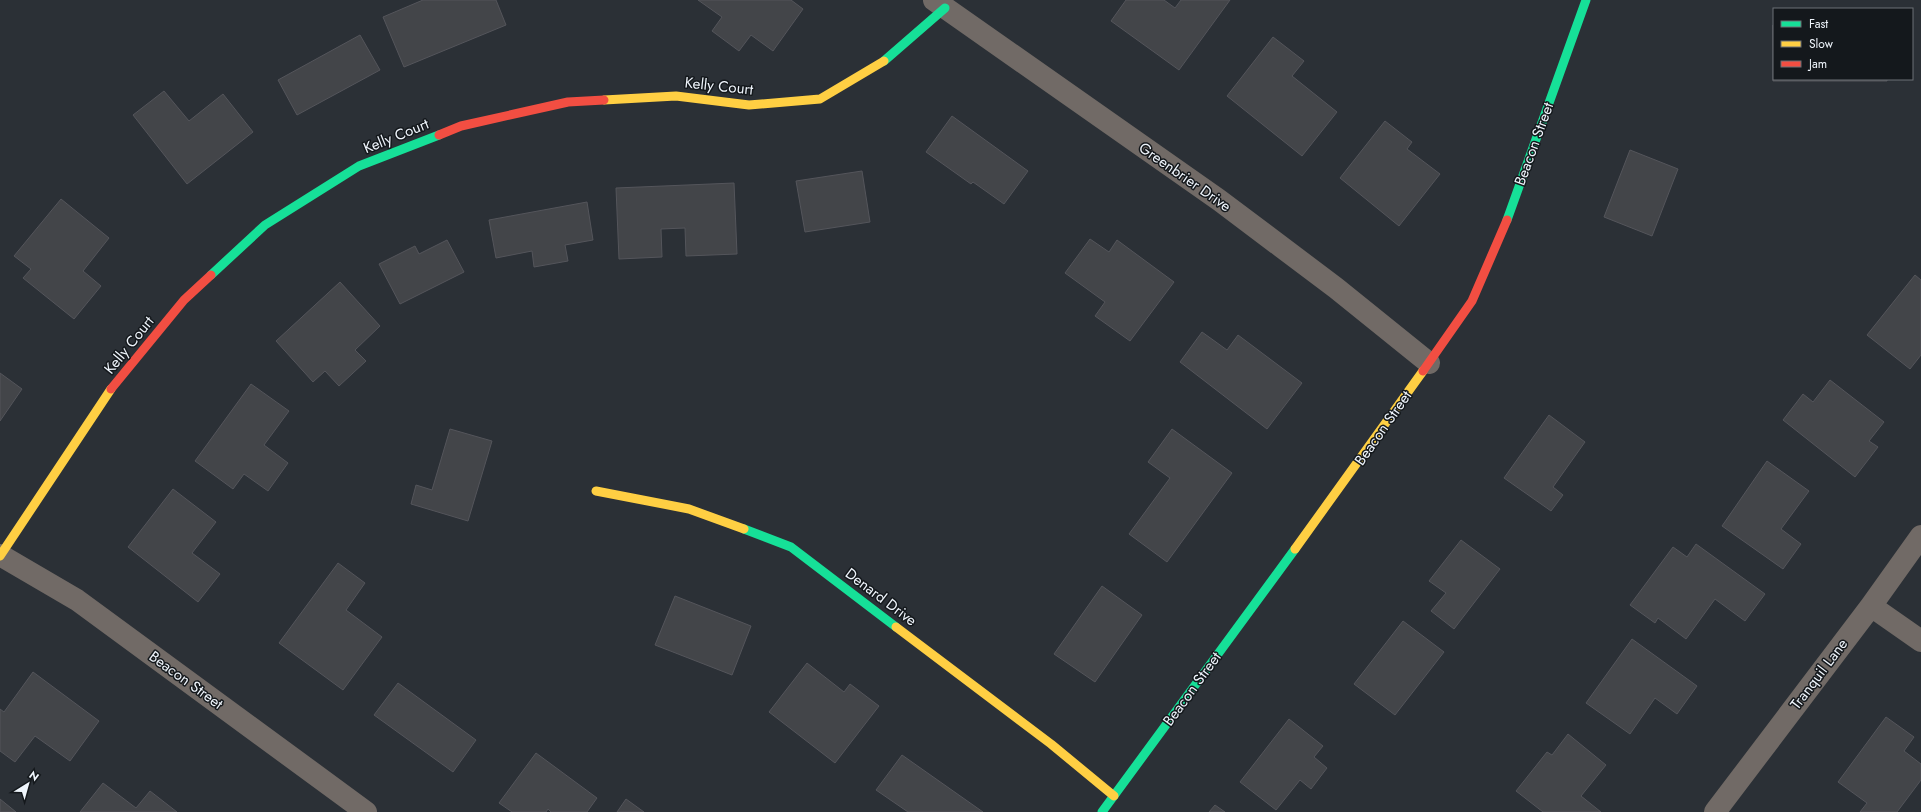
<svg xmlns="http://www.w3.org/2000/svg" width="1921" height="812" font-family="Jost,sans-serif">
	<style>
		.building { fill: #434549; stroke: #54555b }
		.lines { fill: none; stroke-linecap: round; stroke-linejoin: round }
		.street { stroke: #716a66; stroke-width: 22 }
		.fast { stroke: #16e098; stroke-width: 9 }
		.slow { stroke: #ffcf43; stroke-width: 9 }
		.jam { stroke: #f24e42; stroke-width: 9 }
		.labels { text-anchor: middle; stroke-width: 3; stroke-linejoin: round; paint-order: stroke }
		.street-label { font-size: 15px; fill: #eff5fc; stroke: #14181c }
	</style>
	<rect width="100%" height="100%" fill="#2b3036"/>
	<path class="building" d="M 423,0 L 496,0 L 506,25 L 404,67 L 383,17 Z
		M 698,0 L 791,0 L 803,9 L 773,51 L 751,35 L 739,51 L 712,31 L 722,17 Z
		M 1126,0 L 1164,0 L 1175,8 L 1181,0 L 1230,0 L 1179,70 L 1111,21 Z
		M 1773,25 L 1774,79 L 1887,79 L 1887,81 L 1773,81 Z
		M 360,35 L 380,70 L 297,115 L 278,80 Z
		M 1273,37 L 1304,61 L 1292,76 L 1337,112 L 1302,156 L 1227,96 Z
		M 164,91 L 189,121 L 223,94 L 253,132 L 187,184 L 133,115 Z
		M 952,116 L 1028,171 L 1004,204 L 973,182 L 971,184 L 926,152 Z
		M 1385,121 L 1412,142 L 1407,149 L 1440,174 L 1399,226 L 1340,178 Z
		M 1630,150 L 1678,169 L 1652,236 L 1604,217 Z
		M 862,171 L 870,222 L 805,232 L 796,181 Z
		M 734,183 L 737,254 L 686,256 L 685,228 L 661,229 L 662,257 L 619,259 L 616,188 Z
		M 61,199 L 109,238 L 83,271 L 101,286 L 74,319 L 23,278 L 31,269 L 14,256 Z
		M 587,202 L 593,240 L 565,245 L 568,261 L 534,267 L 532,251 L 496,258 L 489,220 Z
		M 1090,239 L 1109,252 L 1117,240 L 1174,282 L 1130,341 L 1095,316 L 1105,302 L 1065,273 Z
		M 447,240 L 464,272 L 400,304 L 379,264 L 415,246 L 419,254 Z
		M 1915,275 L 1921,280 L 1921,355 L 1910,369 L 1867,335 Z
		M 340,282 L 380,326 L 355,350 L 366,361 L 339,386 L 325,371 L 313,382 L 276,341 Z
		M 1202,332 L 1227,350 L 1238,335 L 1302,383 L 1267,429 L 1180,362 Z
		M 0,373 L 22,389 L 0,421 Z
		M 1830,380 L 1884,422 L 1869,441 L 1878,447 L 1855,477 L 1783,420 L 1803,394 L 1813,402 Z
		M 251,384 L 289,411 L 264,445 L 288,463 L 268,491 L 244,474 L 233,489 L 195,461 Z
		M 1549,415 L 1585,442 L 1553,487 L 1563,495 L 1551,511 L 1504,478 Z
		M 450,429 L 492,441 L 468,521 L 411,504 L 416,485 L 432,490 Z
		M 1172,429 L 1232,473 L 1167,562 L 1129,534 L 1170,478 L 1148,462 Z
		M 1767,461 L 1809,491 L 1781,529 L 1801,544 L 1783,569 L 1722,526 Z
		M 173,489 L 216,522 L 192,553 L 220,574 L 198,602 L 128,547 Z
		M 1461,540 L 1500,569 L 1454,629 L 1431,611 L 1446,593 L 1429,581 Z
		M 1696,544 L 1765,594 L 1745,621 L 1715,599 L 1686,639 L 1658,618 L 1655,623 L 1630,605 L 1673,547 L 1687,557 Z
		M 338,563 L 365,583 L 346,610 L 382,637 L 343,690 L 279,643 Z
		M 1102,586 L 1142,615 L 1095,682 L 1054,654 Z
		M 675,596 L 751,626 L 732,675 L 655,645 Z
		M 1403,621 L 1444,652 L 1395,715 L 1354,684 Z
		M 1632,639 L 1697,686 L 1677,714 L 1655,698 L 1630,734 L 1586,703 Z
		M 807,663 L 844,692 L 850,684 L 879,706 L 835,763 L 769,712 Z
		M 33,672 L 99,721 L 70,761 L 35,736 L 15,762 L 0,751 L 0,709 L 4,712 Z
		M 398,683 L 476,740 L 453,772 L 374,715 Z
		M 1886,717 L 1914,737 L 1904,751 L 1921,764 L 1921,780 L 1897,812 L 1860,812 L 1867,803 L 1838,782 Z
		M 1289,719 L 1323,746 L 1314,757 L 1327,768 L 1311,789 L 1300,780 L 1276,810 L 1240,782 Z
		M 1568,734 L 1606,765 L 1581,796 L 1601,812 L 1543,812 L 1516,791 L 1547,752 L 1552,755 Z
		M 536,753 L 597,798 L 587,812 L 551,812 L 548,809 L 546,812 L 512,812 L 499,803 Z
		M 902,755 L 983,812 L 908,812 L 876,790 Z
		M 103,783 L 136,808 L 150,791 L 177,812 L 80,812 Z
		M 0,799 L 16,812 L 0,812 Z
		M 626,799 L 644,812 L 617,812 Z
		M 1215,805 L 1225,812 L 1209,812 Z"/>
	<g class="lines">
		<path class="street" d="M 934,0 L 1219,200 L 1336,288 L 1429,363
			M 0,555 L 77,600 L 366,812
			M 1871,606 L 1921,641
			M 1715,812 L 1871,606 L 1921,536"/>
		<path class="fast" d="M 884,61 L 945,8
			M 1507,220 L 1586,0
			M 211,275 L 265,225 L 359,166 L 439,135
			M 744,529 L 791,547 L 896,627
			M 1102,812 L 1295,549"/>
		<path class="slow" d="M 604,100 L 676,96 L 749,105 L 820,99 L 884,61
			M 596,491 L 689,509 L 744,529
			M 1295,549 L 1423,371
			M 0,556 L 111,389
			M 896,627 L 1051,744 L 1114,796"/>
		<path class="jam" d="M 439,135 L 461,126 L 568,102 L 604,100
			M 1423,371 L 1472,301 L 1507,220
			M 111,389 L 184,300 L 211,275"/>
	</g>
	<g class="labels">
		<g class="street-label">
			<text transform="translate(719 86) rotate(6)" y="5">Kelly Court</text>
			<text transform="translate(396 136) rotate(-22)" y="5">Kelly Court</text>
			<text transform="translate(1534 144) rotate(-70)" y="5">Beacon Street</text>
			<text transform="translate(1185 177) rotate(35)" y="5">Greenbrier Drive</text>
			<text transform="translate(129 345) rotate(-51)" y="5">Kelly Court</text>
			<text transform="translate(1383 428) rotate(-55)" y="5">Beacon Street</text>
			<text transform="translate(881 597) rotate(37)" y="5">Denard Drive</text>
			<text transform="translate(1819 674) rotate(-53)" y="5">Tranquil Lane</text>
			<text transform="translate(186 680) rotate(36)" y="5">Beacon Street</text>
			<text transform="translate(1192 689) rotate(-54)" y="5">Beacon Street</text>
		</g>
	</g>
	<rect x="1773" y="8" width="140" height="72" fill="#14181c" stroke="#6c7076"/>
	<rect x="1781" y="21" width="20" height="6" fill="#16e098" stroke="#6c7076"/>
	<text x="1809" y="28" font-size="12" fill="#eff5fc">Fast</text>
	<rect x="1781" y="41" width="20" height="6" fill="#ffcf43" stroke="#6c7076"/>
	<text x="1809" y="48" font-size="12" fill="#eff5fc">Slow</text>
	<rect x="1781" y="61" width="20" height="6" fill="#f24e42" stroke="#6c7076"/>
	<text x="1809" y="68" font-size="12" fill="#eff5fc">Jam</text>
	<g transform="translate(28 784) rotate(37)" stroke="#14181c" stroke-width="3" paint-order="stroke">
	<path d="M0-3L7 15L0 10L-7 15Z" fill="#eff5fc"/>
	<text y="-6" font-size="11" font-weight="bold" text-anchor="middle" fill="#eff5fc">N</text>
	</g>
</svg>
